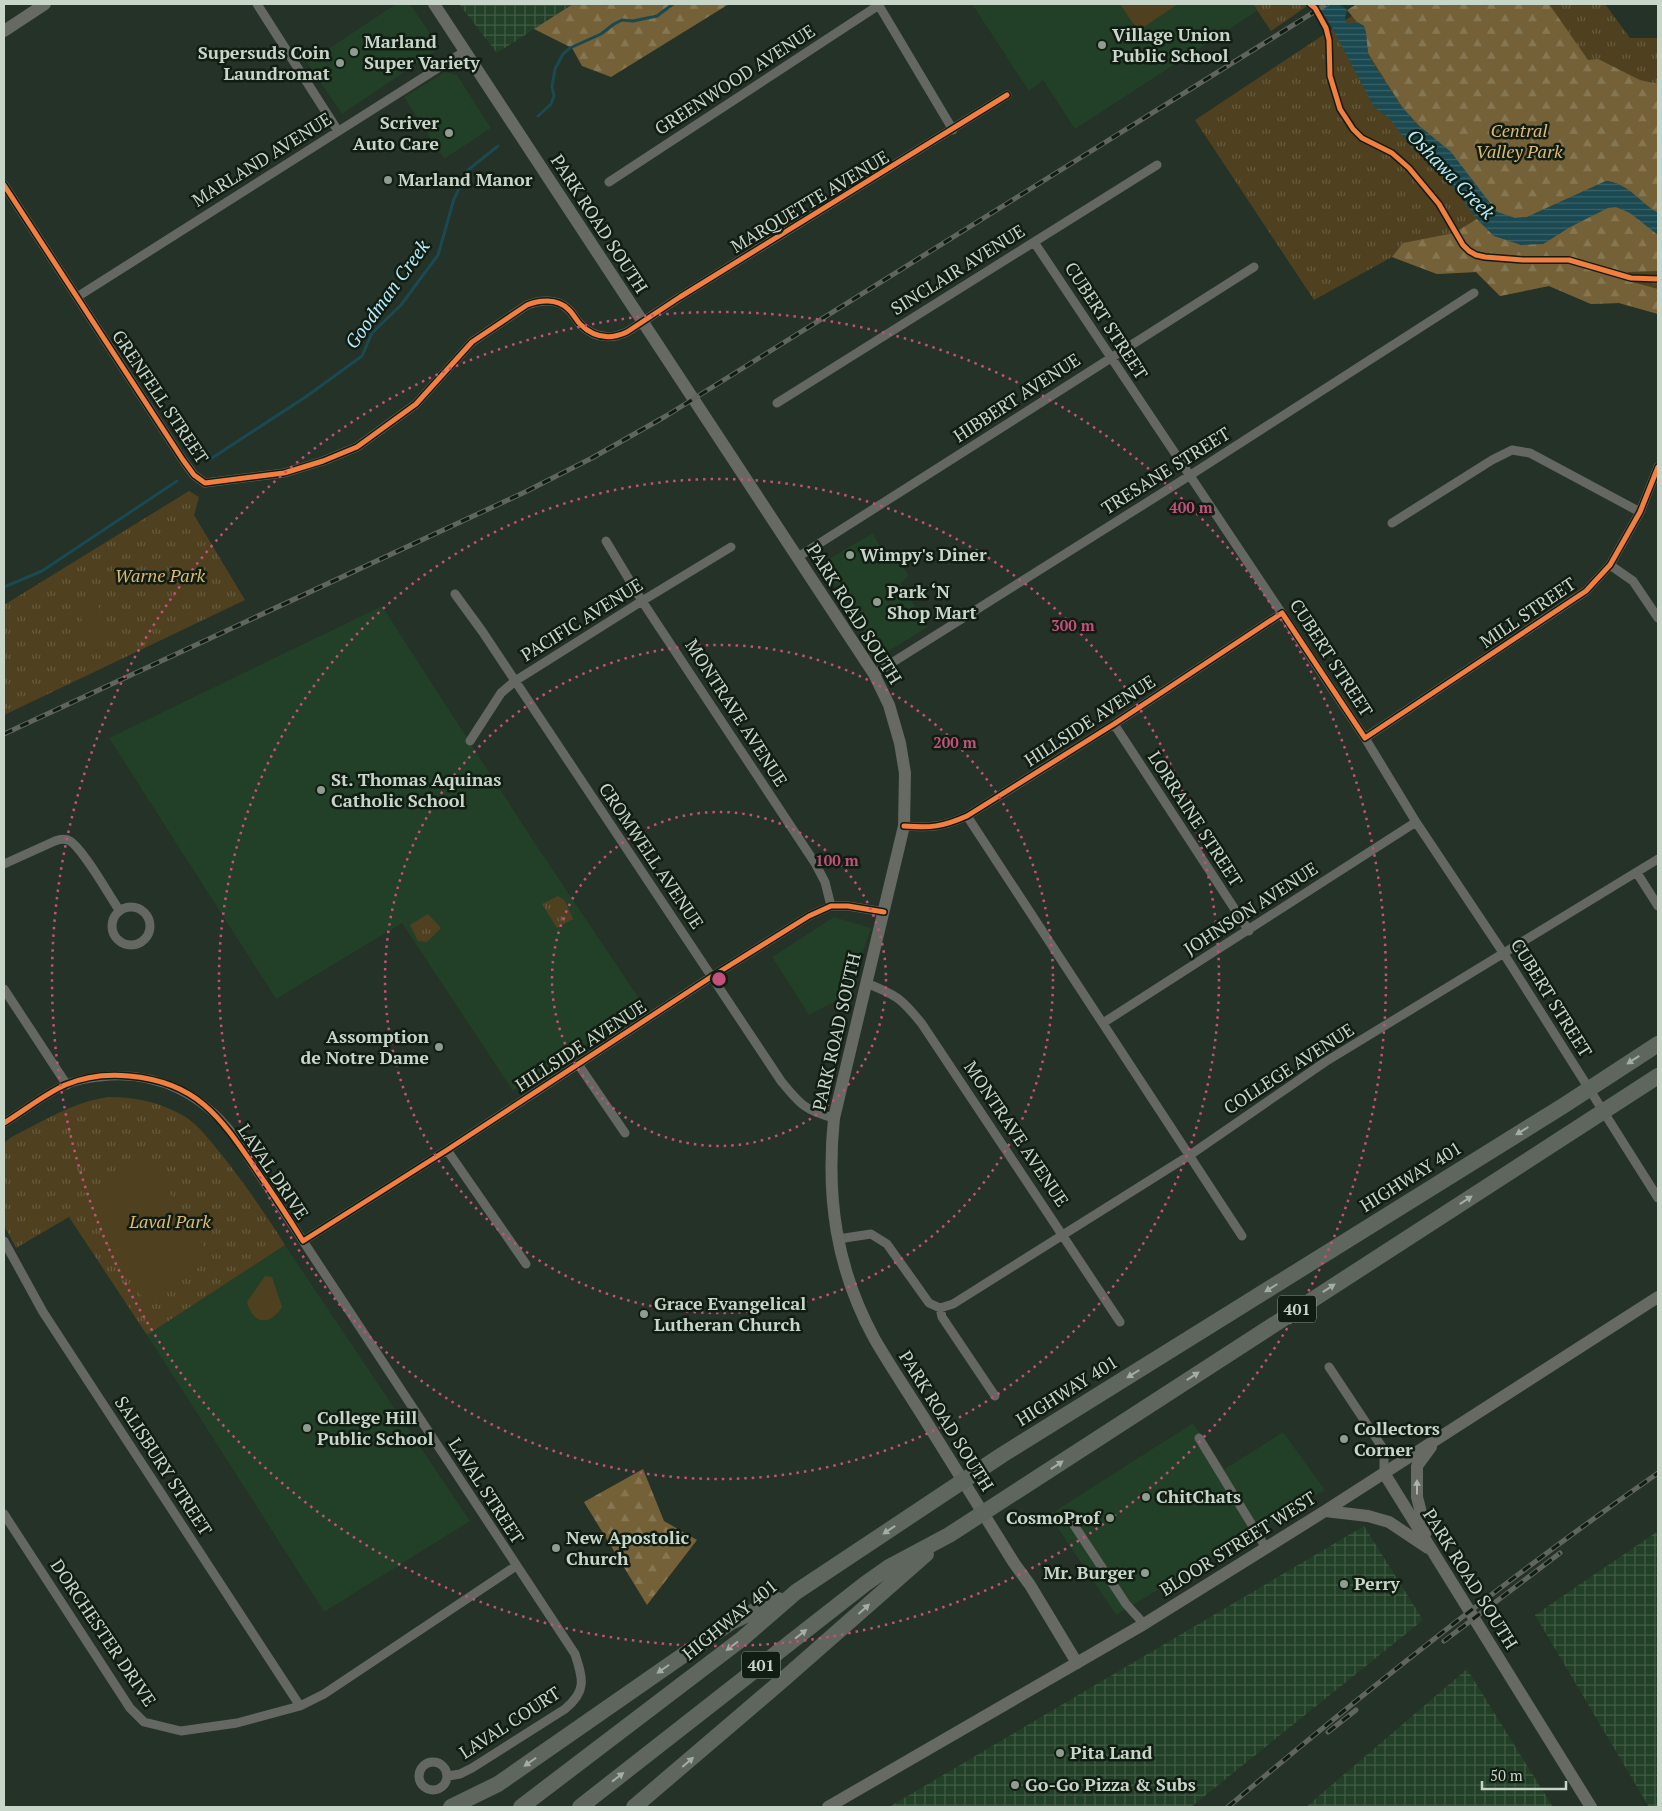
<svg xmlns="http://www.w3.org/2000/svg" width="1662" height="1811" font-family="'PT Serif',serif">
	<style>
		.built { fill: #223f27 }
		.industrial { fill: url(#industrial-grid) }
		.grass { fill: url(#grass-tufts) }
		.forest { fill: url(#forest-firs) }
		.garden { fill: #4f411f }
		.water { fill: url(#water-rules) }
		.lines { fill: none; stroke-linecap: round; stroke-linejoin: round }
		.stream { stroke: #1a4951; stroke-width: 3 }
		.minor { stroke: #656862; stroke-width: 9 }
		.secondary { stroke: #666a63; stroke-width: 12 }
		.motorway { stroke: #5f665d; stroke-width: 16 }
		.rail-casing { stroke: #60665e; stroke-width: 5 }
		.rail { stroke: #111c13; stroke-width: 3; stroke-dasharray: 9; stroke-linecap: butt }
		.cycleway-casing { stroke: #111c13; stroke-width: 8 }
		.cycleway { stroke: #f27e40; stroke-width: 5 }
		.oneway { fill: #a3afa3 }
		.oneway2 { fill: #aab6aa }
		.ring { fill: none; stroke: #c4517c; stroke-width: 2.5; stroke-dasharray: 2.5 5 }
		.poi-dot { fill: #8e9d90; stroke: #111c13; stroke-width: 2 }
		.labels { text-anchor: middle; stroke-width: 5; stroke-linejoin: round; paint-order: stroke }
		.shield { fill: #111c13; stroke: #909e92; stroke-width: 1 }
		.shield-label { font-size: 16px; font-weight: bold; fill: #c7d6c8 }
		.poi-label { font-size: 18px; font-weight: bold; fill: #c7d6c8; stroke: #111c13; text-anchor: start }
		.street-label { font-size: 18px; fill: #c7d6c8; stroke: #111c13 }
		.park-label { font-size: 18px; font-style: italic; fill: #deb973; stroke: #111c13 }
		.water-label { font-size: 19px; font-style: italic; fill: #b4ecf9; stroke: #111c13 }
		.centre { fill: #c4517c; stroke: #111c13; stroke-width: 2.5 }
		.ring-label { font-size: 15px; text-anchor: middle; font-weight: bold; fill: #c4517c; stroke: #111c13; stroke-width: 5; stroke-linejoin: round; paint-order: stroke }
	</style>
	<defs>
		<pattern id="industrial-grid" width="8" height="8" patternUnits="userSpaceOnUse" patternTransform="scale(1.25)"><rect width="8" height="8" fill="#223f27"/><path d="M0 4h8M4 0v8" fill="none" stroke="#415a45"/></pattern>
		<pattern id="grass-tufts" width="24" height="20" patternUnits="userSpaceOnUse" patternTransform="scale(1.25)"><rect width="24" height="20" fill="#4f411f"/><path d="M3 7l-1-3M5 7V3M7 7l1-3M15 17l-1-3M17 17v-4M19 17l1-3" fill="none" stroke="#675c3e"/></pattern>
		<pattern id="forest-firs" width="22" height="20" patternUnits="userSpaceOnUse" patternTransform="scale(1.25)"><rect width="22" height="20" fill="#746138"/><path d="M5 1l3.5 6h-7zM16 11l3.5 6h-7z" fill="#867753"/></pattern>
		<pattern id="water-rules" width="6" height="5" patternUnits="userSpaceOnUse" patternTransform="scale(1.25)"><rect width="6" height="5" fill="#1a4951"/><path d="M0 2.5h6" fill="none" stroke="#3a6269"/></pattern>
	</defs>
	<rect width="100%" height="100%" fill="#253227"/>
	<path class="built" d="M 396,4 L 410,4 L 440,48 L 342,114 L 307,63 Z
		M 972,4 L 1253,4 L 1257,11 L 1075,129 L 1043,80 L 1029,91 Z
		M 445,72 L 457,75 L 491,128 L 444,159 L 404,97 Z
		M 873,533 L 889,564 L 898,560 L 909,576 L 900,583 L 928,627 L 880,656 L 822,563 Z
		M 382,606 L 534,842 L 645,1007 L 513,1091 L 402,923 L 276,999 L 109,738 Z
		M 834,917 L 871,928 L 849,994 L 809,1015 L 772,957 Z
		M 285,1245 L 470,1521 L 324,1612 L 147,1335 Z
		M 1193,1423 L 1225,1469 L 1283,1432 L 1325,1490 L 1116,1615 L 1049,1515 Z"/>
	<path class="industrial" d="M 459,4 L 573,4 L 497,53 Z
		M 1364,1526 L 1423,1620 L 1191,1807 L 889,1807 Z
		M 1658,1531 L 1658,1807 L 1649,1807 L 1535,1615 Z
		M 1467,1669 L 1553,1807 L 1306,1807 Z"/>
	<path class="grass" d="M 1253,4 L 1310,4 L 1271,31 Z
		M 1370,4 L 1605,4 L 1630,38 L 1658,38 L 1658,314 L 1619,303 L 1591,304 L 1549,286 L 1500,296 L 1476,272 L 1437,274 L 1392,257 L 1314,300 L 1195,120 Z
		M 189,491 L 199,497 L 194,515 L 245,600 L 4,715 L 4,605 Z
		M 558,896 L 565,901 L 573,919 L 557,928 L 542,904 Z
		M 428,914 L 441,928 L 427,942 L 418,941 L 410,925 Z
		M 108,1097 C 135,1097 160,1102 184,1116 C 199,1125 210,1141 221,1154 C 244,1183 265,1213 285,1245 L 147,1335 L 69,1217 L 16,1248 L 4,1225 L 4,1143 L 10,1138 C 43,1121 71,1103 108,1097 Z"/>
	<path class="forest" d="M 573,4 L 729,4 L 611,77 L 582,66 L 572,48 L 534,29 Z
		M 1357,4 L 1549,4 L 1588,60 L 1598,59 L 1640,80 L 1658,84 L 1658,213 C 1640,203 1628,183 1606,181 L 1527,217 L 1515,218 L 1497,212 L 1402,107 L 1368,53 L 1364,26 L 1357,22 L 1347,10 Z
		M 1608,207 C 1628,205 1643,223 1658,235 L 1658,271 L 1628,272 L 1625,280 L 1658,289 L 1658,314 L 1619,303 L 1591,304 L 1549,286 L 1500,296 L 1476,272 L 1437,274 L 1392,257 L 1403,243 L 1454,233 L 1477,219 L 1494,236 L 1543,244 L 1570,227 Z
		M 643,1469 L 664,1521 L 697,1540 L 647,1605 L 584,1502 Z"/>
	<path class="garden" d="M 1120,4 L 1178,4 L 1138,31 Z
		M 94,598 L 110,630 L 91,639 L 76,607 Z
		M 146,1156 L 212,1259 L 145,1301 L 79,1199 Z
		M 265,1276 L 272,1277 L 282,1307 C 270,1326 253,1325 247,1302 Z"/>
	<path class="water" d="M 1317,4 L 1339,4 L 1347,10 L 1345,17 L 1346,22 L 1350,24 L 1357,22 L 1364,26 L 1366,32 L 1368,53 L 1371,60 L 1402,107 L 1417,124 L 1451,152 L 1497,212 L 1515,218 L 1527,217 L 1606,181 C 1628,183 1640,203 1658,213 L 1658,235 L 1630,213 L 1616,207 L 1608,208 L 1570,227 L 1543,244 L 1521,245 L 1494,236 L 1477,219 L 1447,179 L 1429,161 L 1411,147 L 1389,118 L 1374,107 L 1331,26 Z"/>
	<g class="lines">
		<path class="stream" d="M 538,116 L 551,104 L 554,96 L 552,87 L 555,69 L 563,54 L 570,48 L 601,34 L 614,24 L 622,20 L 633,21 L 657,16 L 673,4
			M 209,460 L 307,396 L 362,356 L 372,333 L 401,305 L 438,255 L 454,199 L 468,170 L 498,146
			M 4,587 L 42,571 L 177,481"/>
		<path class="minor" d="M 257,4 L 338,131
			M 878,4 L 953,130
			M 609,182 L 879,5
			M 4,185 L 183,460 L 194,475 L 205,483 L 284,473 L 323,461 L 357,447 L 416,404 L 472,342 L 527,305 C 539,300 557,298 568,309 C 573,313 576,320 580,324 C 594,338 610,340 627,332 L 680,297 L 1007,95
			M 1034,242 L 1365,738 L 1416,822 L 1504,954 L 1658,1198
			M 77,297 L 465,51
			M 777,403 L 1157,165
			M 1392,523 L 1492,460 L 1512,450 L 1530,453 L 1640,512
			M 606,541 L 642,601 L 815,863 L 825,882 L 831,906
			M 798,557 L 1254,267
			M 1610,565 L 1633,581 L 1658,618
			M 455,594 L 482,631 L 781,1081 C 799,1103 805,1111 834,1118
			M 874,674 L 1189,476 L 1474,293
			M 1114,724 L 1249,931
			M 1365,738 L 1586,591 L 1610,565 L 1640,512 L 1658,467
			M 470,741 L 501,693 L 515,681 L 642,601 L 731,547
			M 967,816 L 1242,1236
			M 904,826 C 931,828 942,827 967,816 L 1114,724 L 1282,613
			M 4,864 L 55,841 C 60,839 65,838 70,841 C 83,849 109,895 119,910
			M 1637,873 L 1658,906
			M112 926a19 19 0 1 1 38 0a19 19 0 1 1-38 0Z
			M 866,983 C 897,995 902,999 922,1024 L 1120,1322
			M 4,989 L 67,1085
			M 1103,1023 L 1416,822
			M 578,1064 L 625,1133
			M 4,1123 C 24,1111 43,1095 65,1085 C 79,1079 95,1077 110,1076 C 159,1073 202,1095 232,1133 L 575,1654 C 583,1679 587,1691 565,1709 L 472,1768 L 460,1774 L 448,1776
			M 447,1150 L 526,1264
			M 838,1239 L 871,1234 L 887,1244 L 929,1303 L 940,1308 L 942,1317 L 995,1396
			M 4,1241 L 43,1312 L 300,1706
			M 303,1241 L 447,1150 L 711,977 L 809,916 L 831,906 L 848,906 L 884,912
			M 940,1308 L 953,1304 L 1190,1155 L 1325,1062 L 1658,859
			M 1329,1367 L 1384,1450 L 1384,1473
			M 1199,1438 L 1266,1548
			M 4,1514 L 130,1708 L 144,1722 L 181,1731 L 237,1723 L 300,1706 L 324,1694 L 516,1566
			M 1070,1519 L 1126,1604 L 1144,1624
			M419 1776a14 14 0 1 1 28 0a14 14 0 1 1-28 0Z"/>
		<path class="secondary" d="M 434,4 L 874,674 L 889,705 L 900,743 L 905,773 L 904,826 L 834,1118 C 826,1197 836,1268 874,1338 C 890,1366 908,1392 924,1418 C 954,1467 984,1515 1014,1563 L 1030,1585 L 1077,1663
			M 4,31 L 45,4
			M 1384,1473 L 1591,1807
			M 1325,1511 L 1368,1516 L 1389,1522 L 1428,1548
			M 1426,1532 L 1417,1497 L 1417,1466 L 1431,1447
			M 828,1807 L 1144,1624 L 1325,1511 L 1658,1297"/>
		<path class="motorway" d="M 451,1807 L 498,1784 L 731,1622 L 778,1600
			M 521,1807 L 743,1638 L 796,1592 L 1002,1455 L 1563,1106 L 1658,1044
			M 580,1807 L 865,1584 L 889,1567 L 949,1535 L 1658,1076
			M 634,1807 L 785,1678 L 926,1554"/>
		<defs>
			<path id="rail" d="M 4,734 L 525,492 L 592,458 L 666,416 L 1327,4
				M 1444,1641 L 1560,1553
				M 1328,1732 L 1356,1710
				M 1228,1807 C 1366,1690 1509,1577 1658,1473"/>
		</defs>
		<use href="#rail" class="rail-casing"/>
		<use href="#rail" class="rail"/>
		<defs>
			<path id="cycleway" d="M 1310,4 L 1315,8 L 1326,28 L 1329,40 L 1330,76 L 1340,109 L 1353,129 L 1362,138 L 1392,153 L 1409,168 L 1439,204 L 1463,245 L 1469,251 L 1476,255 L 1485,257 L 1523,260 L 1569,260 L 1631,278 L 1658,279
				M 4,185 L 183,460 L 194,475 L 205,483 L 284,473 L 323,461 L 357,447 L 416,404 L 472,342 L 527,305 C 539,300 557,298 568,309 C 573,313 576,320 580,324 C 594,338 610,340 627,332 L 680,297 L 1007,95
				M 904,826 C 931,828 942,827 967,816 L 1114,724 L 1282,613 L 1365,738 L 1586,591 L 1610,565 L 1640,512 L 1658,467
				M 4,1123 C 24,1111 43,1095 65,1085 C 84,1077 108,1074 129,1076 C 198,1082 221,1118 257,1171 C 273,1194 288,1217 303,1241 L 447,1150 L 711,977 L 809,916 L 831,906 L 848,906 L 884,912"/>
		</defs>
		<use href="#cycleway" class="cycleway-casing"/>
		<use href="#cycleway" class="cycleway"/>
	</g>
	<defs><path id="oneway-solid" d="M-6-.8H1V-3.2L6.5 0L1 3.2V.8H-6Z" transform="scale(1.25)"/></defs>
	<g class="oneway">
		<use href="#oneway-solid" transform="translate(1633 1060) rotate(147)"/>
		<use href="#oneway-solid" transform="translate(1522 1131) rotate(148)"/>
		<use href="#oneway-solid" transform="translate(1466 1200) rotate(-33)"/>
		<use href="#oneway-solid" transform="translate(1271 1288) rotate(148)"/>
		<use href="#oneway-solid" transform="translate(1329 1288) rotate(-33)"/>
		<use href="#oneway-solid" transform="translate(1133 1374) rotate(148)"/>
		<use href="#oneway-solid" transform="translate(1193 1376) rotate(-33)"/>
		<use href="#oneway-solid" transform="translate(1057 1465) rotate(-33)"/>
		<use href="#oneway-solid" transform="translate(889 1530) rotate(146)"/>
		<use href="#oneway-solid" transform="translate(864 1609) rotate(-42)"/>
		<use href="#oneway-solid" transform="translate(801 1634) rotate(-38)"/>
		<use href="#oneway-solid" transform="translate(732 1646) rotate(143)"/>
		<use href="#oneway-solid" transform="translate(663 1669) rotate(145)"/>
		<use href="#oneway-solid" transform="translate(530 1762) rotate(145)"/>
		<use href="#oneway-solid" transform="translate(688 1762) rotate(-41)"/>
		<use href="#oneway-solid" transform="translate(618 1777) rotate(-38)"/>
	</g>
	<use class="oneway2" href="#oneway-solid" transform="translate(1417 1487) rotate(-90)"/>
	<g class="ring">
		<circle cx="719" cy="979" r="167"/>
		<circle cx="719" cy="979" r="334"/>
		<circle cx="719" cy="979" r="500"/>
		<circle cx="719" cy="979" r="667"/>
	</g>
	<g class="poi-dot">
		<circle cx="1102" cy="45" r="5"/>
		<circle cx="354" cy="52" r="5"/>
		<circle cx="340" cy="63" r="5"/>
		<circle cx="449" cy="133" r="5"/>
		<circle cx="388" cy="180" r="5"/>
		<circle cx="850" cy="555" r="5"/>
		<circle cx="877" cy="602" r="5"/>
		<circle cx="321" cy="790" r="5"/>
		<circle cx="439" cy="1047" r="5"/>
		<circle cx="644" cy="1314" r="5"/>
		<circle cx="307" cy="1428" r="5"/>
		<circle cx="1344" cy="1439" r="5"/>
		<circle cx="1146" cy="1497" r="5"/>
		<circle cx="1110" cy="1518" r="5"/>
		<circle cx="556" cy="1548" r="5"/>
		<circle cx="1145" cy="1573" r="5"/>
		<circle cx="1344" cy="1584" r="5"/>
		<circle cx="1060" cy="1753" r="5"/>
		<circle cx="1015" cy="1785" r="5"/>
	</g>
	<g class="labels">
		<g class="shield">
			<rect x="1278" y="1295.5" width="38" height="27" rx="4"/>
			<rect x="742" y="1651.5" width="38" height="27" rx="4"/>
		</g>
		<g class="shield-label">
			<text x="1297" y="1315">401</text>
			<text x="761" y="1671">401</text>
		</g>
		<g class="poi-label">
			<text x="1112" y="41">Village Union<tspan x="1112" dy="21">Public School</tspan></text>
			<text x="364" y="48">Marland<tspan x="364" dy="21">Super Variety</tspan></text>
			<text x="330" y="59" text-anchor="end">Supersuds Coin<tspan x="330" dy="21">Laundromat</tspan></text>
			<text x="439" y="129" text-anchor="end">Scriver<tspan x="439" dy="21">Auto Care</tspan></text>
			<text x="398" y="186">Marland Manor</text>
			<text x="860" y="561">Wimpy's Diner</text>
			<text x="887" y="598">Park ‘N<tspan x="887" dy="21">Shop Mart</tspan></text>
			<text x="331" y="786">St. Thomas Aquinas<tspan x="331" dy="21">Catholic School</tspan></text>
			<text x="429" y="1043" text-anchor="end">Assomption<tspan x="429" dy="21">de Notre Dame</tspan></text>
			<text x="654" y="1310">Grace Evangelical<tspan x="654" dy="21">Lutheran Church</tspan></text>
			<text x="317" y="1424">College Hill<tspan x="317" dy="21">Public School</tspan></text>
			<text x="1354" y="1435">Collectors<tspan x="1354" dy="21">Corner</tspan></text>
			<text x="1156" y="1503">ChitChats</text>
			<text x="1100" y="1524" text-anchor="end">CosmoProf</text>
			<text x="566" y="1544">New Apostolic<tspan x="566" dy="21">Church</tspan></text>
			<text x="1135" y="1579" text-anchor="end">Mr. Burger</text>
			<text x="1354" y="1590">Perry</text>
			<text x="1070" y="1759">Pita Land</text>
			<text x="1025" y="1791">Go-Go Pizza &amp; Subs</text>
		</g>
		<g class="street-label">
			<text transform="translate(735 80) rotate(-33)" y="6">GREENWOOD AVENUE</text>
			<text transform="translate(262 160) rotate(-32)" y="6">MARLAND AVENUE</text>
			<text transform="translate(810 202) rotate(-31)" y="6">MARQUETTE AVENUE</text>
			<text transform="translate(599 224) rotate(57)" y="6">PARK ROAD SOUTH</text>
			<text transform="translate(958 270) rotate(-32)" y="6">SINCLAIR AVENUE</text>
			<text transform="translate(1106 321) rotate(57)" y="6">CUBERT STREET</text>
			<text transform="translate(160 397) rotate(56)" y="6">GRENFELL STREET</text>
			<text transform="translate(1017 398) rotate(-33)" y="6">HIBBERT AVENUE</text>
			<text transform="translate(1166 471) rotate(-32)" y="6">TRESANE STREET</text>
			<text transform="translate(1528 613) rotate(-34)" y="6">MILL STREET</text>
			<text transform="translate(854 614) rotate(58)" y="6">PARK ROAD SOUTH</text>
			<text transform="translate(582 620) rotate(-32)" y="6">PACIFIC AVENUE</text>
			<text transform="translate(1331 658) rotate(57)" y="6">CUBERT STREET</text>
			<text transform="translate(736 713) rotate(57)" y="6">MONTRAVE AVENUE</text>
			<text transform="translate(1090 721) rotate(-33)" y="6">HILLSIDE AVENUE</text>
			<text transform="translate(1195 819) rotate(57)" y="6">LORRAINE STREET</text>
			<text transform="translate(651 856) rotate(56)" y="6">CROMWELL AVENUE</text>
			<text transform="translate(1251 909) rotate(-33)" y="6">JOHNSON AVENUE</text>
			<text transform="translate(1551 998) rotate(58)" y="6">CUBERT STREET</text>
			<text transform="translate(837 1032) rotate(-77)" y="6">PARK ROAD SOUTH</text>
			<text transform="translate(581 1046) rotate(-33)" y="6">HILLSIDE AVENUE</text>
			<text transform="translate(1289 1069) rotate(-33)" y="6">COLLEGE AVENUE</text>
			<text transform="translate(1016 1134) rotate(56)" y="6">MONTRAVE AVENUE</text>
			<text transform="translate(273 1172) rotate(56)" y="6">LAVAL DRIVE</text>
			<text transform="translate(1411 1177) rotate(-32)" y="6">HIGHWAY 401</text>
			<text transform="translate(1067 1391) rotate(-32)" y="6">HIGHWAY 401</text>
			<text transform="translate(946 1421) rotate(58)" y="6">PARK ROAD SOUTH</text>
			<text transform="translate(163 1466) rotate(57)" y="6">SALISBURY STREET</text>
			<text transform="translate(486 1491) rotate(57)" y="6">LAVAL STREET</text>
			<text transform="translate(1238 1544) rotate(-32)" y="6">BLOOR STREET WEST</text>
			<text transform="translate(1470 1579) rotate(58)" y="6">PARK ROAD SOUTH</text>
			<text transform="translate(730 1620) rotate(-39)" y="6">HIGHWAY 401</text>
			<text transform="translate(103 1633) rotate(56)" y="6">DORCHESTER DRIVE</text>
			<text transform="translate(510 1723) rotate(-33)" y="6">LAVAL COURT</text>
		</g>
		<g class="park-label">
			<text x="1519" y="137">Central<tspan x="1519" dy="21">Valley Park</tspan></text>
			<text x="160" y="582">Warne Park</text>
			<text x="170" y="1228">Laval Park</text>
		</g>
		<g class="water-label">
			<text transform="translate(1451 174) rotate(46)" y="7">Oshawa Creek</text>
			<text transform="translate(387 294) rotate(-54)" y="7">Goodman Creek</text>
		</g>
	</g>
	<circle cx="719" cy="979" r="8" class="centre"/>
	<g class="ring-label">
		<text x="1191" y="513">400 m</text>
		<text x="1073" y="631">300 m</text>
		<text x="955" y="748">200 m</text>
		<text x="837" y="866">100 m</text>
	</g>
	<rect width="1662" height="1811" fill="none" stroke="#c7d6c8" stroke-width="10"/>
	<path d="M1482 1781v8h84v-8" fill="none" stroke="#c7d6c8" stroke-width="2.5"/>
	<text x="1490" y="1781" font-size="15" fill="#c7d6c8" stroke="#111c13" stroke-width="4" paint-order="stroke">50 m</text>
</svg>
